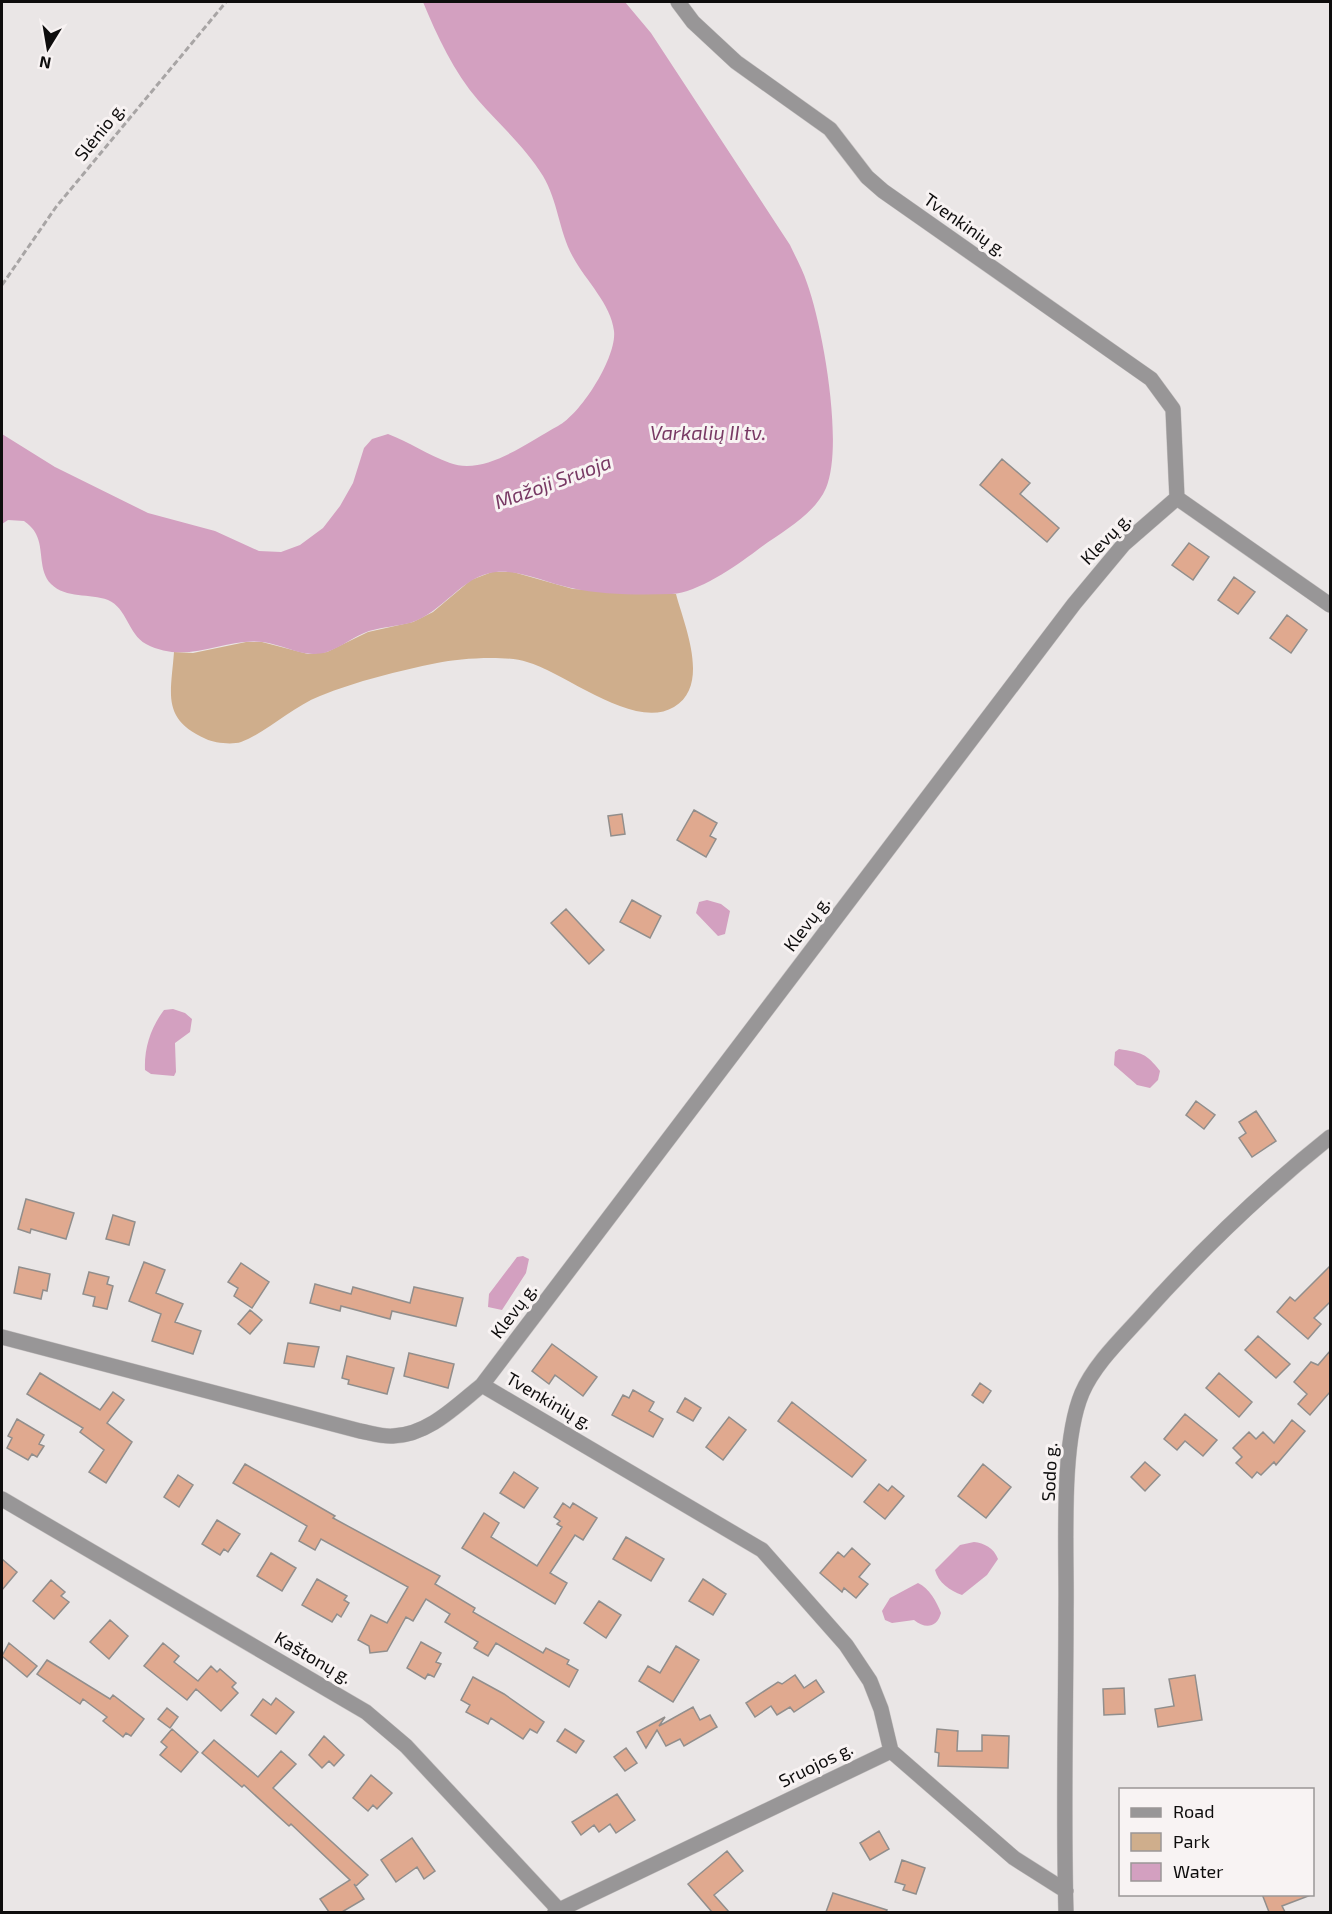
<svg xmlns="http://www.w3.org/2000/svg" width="1332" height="1914" font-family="'Exo 2',sans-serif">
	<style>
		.green { fill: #cfae8c }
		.water { fill: #d3a0c0 }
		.building { fill: #e0a98f; stroke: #918e8c; stroke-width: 1.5 }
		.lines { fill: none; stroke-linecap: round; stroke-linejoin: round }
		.street-casing { stroke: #c7c3c3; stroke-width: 16 }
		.path { stroke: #a8a5a5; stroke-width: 3; stroke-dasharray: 6 3; stroke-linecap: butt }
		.street { stroke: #989697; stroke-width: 15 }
		.labels { text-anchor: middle; stroke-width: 6; stroke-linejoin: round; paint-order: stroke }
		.street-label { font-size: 18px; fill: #0e0d0d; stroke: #f8f3f3 }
		.water-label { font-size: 20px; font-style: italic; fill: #783964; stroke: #f8f3f3 }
	</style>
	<rect width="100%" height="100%" fill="#eae6e6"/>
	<path class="green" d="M 492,572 L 513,572 L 573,589 L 676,594 C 684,625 711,685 674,707 C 634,731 566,673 527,662 C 506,655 460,658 437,663 C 398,671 357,681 320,696 C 292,707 269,731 241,742 C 232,745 214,743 206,739 C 161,719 171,694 174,652 L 193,653 L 246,642 L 262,642 L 308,654 L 327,652 L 368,632 L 413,622 L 433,612 L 471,580 Z"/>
	<path class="water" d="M 423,2 L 625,2 L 651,33 L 790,245 C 796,258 803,270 807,283 C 823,327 844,446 826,488 C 814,516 779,533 756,551 C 736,566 697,593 672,594 C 640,595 603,595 571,588 C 546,583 522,570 496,572 C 462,575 443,613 410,623 C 397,626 383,627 369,631 C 354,636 342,647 327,652 C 304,659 285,645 263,642 C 223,637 188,666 146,644 C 128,634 127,608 108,600 C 90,593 66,599 51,584 C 38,571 44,549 36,534 C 34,529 28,524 24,521 L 8,520 L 2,524 L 2,434 L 55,467 L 148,513 L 215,531 L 259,551 L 281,552 L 300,545 L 323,528 L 340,506 L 353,483 L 364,448 L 372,439 L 388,434 C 409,442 428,455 450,463 C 485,476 528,442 558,426 C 581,414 617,357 614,331 C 611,304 586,281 573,257 C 559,232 558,201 543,176 C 526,148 500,125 478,100 C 454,72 437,36 423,2 Z
		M 707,900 L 721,904 L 730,911 L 725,934 L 718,936 L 696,913 L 699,902 Z
		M 173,1009 L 185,1013 L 192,1019 L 190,1032 L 175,1043 L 176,1072 L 174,1076 L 151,1074 L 145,1070 C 144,1048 151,1027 164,1010 Z
		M 1119,1049 C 1142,1053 1146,1053 1160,1071 L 1158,1080 L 1150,1088 L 1137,1085 L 1114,1065 L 1115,1052 Z
		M 523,1256 L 529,1259 L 526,1273 L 502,1310 L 488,1307 L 489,1294 L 517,1257 Z
		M 974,1542 C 984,1543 994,1548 998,1559 L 987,1575 L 962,1595 C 950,1591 938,1582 935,1570 L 960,1545 Z
		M 918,1583 C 929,1588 937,1602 941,1613 C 937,1628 925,1629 914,1620 L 892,1623 L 885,1620 L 882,1611 L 890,1598 Z"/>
	<path class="building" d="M 1002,459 L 1030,483 L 1020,494 L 1059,528 L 1047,542 L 980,485 Z
		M 1189,543 L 1209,557 L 1193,580 L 1172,565 Z
		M 1234,577 L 1255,592 L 1238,614 L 1218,600 Z
		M 1287,615 L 1307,630 L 1291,653 L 1270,638 Z
		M 694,810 L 717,823 L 710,836 L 716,839 L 706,857 L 677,840 Z
		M 622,814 L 625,834 L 611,836 L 608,816 Z
		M 632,900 L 661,916 L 650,938 L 620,922 Z
		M 566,909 L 604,950 L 589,964 L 551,923 Z
		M 1196,1101 L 1215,1115 L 1204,1129 L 1186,1115 Z
		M 1256,1111 L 1276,1141 L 1252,1157 L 1239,1138 L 1246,1133 L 1239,1122 Z
		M 26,1199 L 74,1213 L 66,1239 L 31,1229 L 30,1233 L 18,1229 Z
		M 113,1215 L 135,1222 L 129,1245 L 106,1239 Z
		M 144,1262 L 165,1270 L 156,1293 L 183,1304 L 175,1322 L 201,1331 L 193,1354 L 152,1341 L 161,1314 L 129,1301 Z
		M 241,1263 L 269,1282 L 252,1308 L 234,1296 L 238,1288 L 228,1282 Z
		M 1330,1266 L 1330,1302 L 1314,1318 L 1321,1324 L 1308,1339 L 1277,1312 L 1290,1297 L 1295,1301 Z
		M 19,1267 L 50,1274 L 47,1291 L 43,1290 L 41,1299 L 14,1293 Z
		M 89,1272 L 109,1277 L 107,1284 L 113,1286 L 107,1309 L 93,1306 L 95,1297 L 83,1294 Z
		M 315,1284 L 351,1294 L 353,1287 L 410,1303 L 414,1287 L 463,1298 L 456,1326 L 392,1311 L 390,1319 L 341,1306 L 340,1311 L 310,1303 Z
		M 250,1310 L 262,1320 L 250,1334 L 238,1324 Z
		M 1258,1336 L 1290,1364 L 1276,1378 L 1245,1350 Z
		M 288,1343 L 319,1347 L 314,1367 L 284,1363 Z
		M 552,1344 L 597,1377 L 583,1396 L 555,1375 L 549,1384 L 532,1371 Z
		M 1330,1351 L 1330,1392 L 1310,1415 L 1298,1404 L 1307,1394 L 1294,1382 L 1311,1362 L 1318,1365 Z
		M 409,1353 L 454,1364 L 448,1388 L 404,1376 Z
		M 347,1356 L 394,1368 L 387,1394 L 348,1384 L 349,1380 L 342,1378 Z
		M 40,1373 L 100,1410 L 113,1392 L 124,1400 L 107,1423 L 132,1442 L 106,1483 L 89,1472 L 104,1450 L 80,1432 L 83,1428 L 27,1394 Z
		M 1219,1373 L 1252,1402 L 1239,1417 L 1206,1388 Z
		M 980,1383 L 991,1391 L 983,1403 L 972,1395 Z
		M 633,1390 L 654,1402 L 649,1411 L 663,1419 L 653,1437 L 612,1415 L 623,1395 L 629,1398 Z
		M 685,1398 L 701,1408 L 693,1421 L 677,1412 Z
		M 792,1402 L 866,1460 L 852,1477 L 778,1421 Z
		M 1185,1414 L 1217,1440 L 1203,1456 L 1185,1441 L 1177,1450 L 1164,1439 Z
		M 729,1417 L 746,1430 L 723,1460 L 706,1447 Z
		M 17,1419 L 44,1435 L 39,1444 L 44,1446 L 37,1457 L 32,1454 L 28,1460 L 7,1448 L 12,1438 L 8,1436 Z
		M 1292,1420 L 1305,1431 L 1276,1465 L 1274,1462 L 1261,1475 L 1257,1472 L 1252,1478 L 1236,1463 L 1242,1457 L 1233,1448 L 1249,1432 L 1256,1439 L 1263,1432 L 1274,1443 Z
		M 1145,1462 L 1160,1475 L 1145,1491 L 1131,1477 Z
		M 245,1464 L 335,1516 L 333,1518 L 440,1576 L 435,1584 L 475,1608 L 473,1612 L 543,1653 L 546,1648 L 569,1660 L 567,1664 L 578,1670 L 569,1687 L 496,1643 L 488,1656 L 474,1648 L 478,1642 L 445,1622 L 450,1614 L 426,1599 L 413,1621 L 406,1617 L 387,1651 L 370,1653 L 369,1646 L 358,1640 L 371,1615 L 387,1623 L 408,1587 L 321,1539 L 315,1550 L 299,1541 L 307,1526 L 233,1483 Z
		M 983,1464 L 1011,1487 L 986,1518 L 958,1496 Z
		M 514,1472 L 538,1488 L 524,1508 L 500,1493 Z
		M 178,1475 L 193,1485 L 179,1507 L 164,1497 Z
		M 879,1484 L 888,1491 L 892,1486 L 904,1496 L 885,1519 L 864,1502 Z
		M 563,1503 L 570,1508 L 573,1503 L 597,1518 L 583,1540 L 575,1535 L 550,1573 L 567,1583 L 555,1604 L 462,1548 L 484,1513 L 499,1523 L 491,1537 L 537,1566 L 562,1527 L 557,1524 L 560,1521 L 554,1517 Z
		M 217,1520 L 240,1534 L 228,1552 L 224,1549 L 220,1555 L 202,1544 Z
		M 626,1537 L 664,1559 L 651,1581 L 613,1559 Z
		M 852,1548 L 870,1564 L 859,1577 L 868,1584 L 856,1598 L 844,1588 L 842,1592 L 820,1573 L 838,1552 L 844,1557 Z
		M 271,1553 L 296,1568 L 282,1591 L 257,1576 Z
		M 2,1559 L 17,1572 L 2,1590 Z
		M 317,1579 L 347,1596 L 344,1600 L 349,1603 L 341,1617 L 337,1614 L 332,1622 L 302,1605 Z
		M 703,1579 L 726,1594 L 713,1615 L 689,1601 Z
		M 51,1580 L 65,1592 L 61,1596 L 69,1602 L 54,1619 L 33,1601 Z
		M 599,1601 L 621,1615 L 606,1638 L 584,1623 Z
		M 110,1620 L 128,1636 L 109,1659 L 90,1642 Z
		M 421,1642 L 441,1653 L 436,1662 L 441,1664 L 434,1677 L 428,1674 L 425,1679 L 407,1668 Z
		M 9,1643 L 37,1666 L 27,1677 L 2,1656 Z
		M 163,1643 L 179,1656 L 174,1662 L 198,1681 L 211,1666 L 217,1672 L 220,1669 L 236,1683 L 232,1687 L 238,1693 L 221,1711 L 196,1689 L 187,1700 L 144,1666 Z
		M 676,1646 L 699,1660 L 673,1702 L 639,1681 L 648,1666 L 660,1673 Z
		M 47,1660 L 110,1699 L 113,1695 L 144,1719 L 131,1736 L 126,1733 L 123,1737 L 103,1721 L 107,1717 L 83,1699 L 80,1704 L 37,1674 Z
		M 795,1675 L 804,1688 L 816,1680 L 824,1692 L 794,1712 L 790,1707 L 777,1715 L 771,1706 L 755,1717 L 746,1703 L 778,1682 L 782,1684 Z
		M 1195,1675 L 1202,1720 L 1158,1727 L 1155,1709 L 1174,1706 L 1169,1679 Z
		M 473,1677 L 504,1694 L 544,1722 L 537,1733 L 530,1729 L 523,1739 L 491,1718 L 488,1724 L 466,1712 L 470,1705 L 461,1700 Z
		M 1124,1688 L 1125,1714 L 1104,1715 L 1103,1689 Z
		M 276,1698 L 294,1712 L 276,1734 L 251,1715 L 263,1699 L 271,1705 Z
		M 693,1707 L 700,1720 L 710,1715 L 717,1727 L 684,1746 L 680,1739 L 666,1746 L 657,1730 L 646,1748 L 637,1732 L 665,1717 L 659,1726 Z
		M 167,1708 L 178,1717 L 170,1728 L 158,1719 Z
		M 172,1729 L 198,1752 L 181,1772 L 160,1755 L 167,1747 L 161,1742 Z
		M 565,1729 L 584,1741 L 576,1753 L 557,1741 Z
		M 937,1729 L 958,1731 L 957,1751 L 982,1751 L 982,1735 L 1009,1736 L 1008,1768 L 938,1766 L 939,1753 L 935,1752 Z
		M 324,1736 L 344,1755 L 334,1766 L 329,1761 L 322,1768 L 309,1755 Z
		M 214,1740 L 258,1777 L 281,1751 L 296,1764 L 273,1788 L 368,1875 L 356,1886 L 354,1884 L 364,1899 L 342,1912 L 329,1912 L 320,1899 L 350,1880 L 291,1824 L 289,1826 L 244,1785 L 242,1787 L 202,1753 Z
		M 626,1748 L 637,1763 L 625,1771 L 614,1757 Z
		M 371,1775 L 392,1793 L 377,1809 L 373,1805 L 368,1811 L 353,1798 Z
		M 617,1794 L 635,1820 L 616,1833 L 610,1824 L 599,1832 L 594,1825 L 581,1835 L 572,1822 Z
		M 879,1831 L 889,1849 L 870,1860 L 860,1843 Z
		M 412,1838 L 435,1871 L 424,1879 L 417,1867 L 396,1882 L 381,1860 Z
		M 727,1851 L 743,1871 L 714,1895 L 729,1912 L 712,1912 L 688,1884 Z
		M 902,1860 L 925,1868 L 916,1894 L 903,1890 L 905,1885 L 895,1882 Z
		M 833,1893 L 887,1910 L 886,1912 L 826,1912 Z
		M 1262,1894 L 1311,1894 L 1311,1895 L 1282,1906 L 1285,1912 L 1269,1912 Z"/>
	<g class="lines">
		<defs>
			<path id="street" d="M 678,2 L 693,22 L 736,62 L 830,129 L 867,177 L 883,191 L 1151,379 L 1173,409 L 1177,498
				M 1177,498 L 1330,605
				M 2,1337 L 360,1431 C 371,1433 383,1437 393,1436 C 428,1435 456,1406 482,1385 L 762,1550 L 846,1645 L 870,1681 L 881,1709 L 891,1751
				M 482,1385 L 1074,604 L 1124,544 L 1177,498
				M 2,1499 L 366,1712 L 406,1746 L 559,1910
				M 555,1912 L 891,1751 L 1014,1858 L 1066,1891
				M 1066,1912 C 1063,1812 1066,1710 1066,1609 C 1067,1550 1060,1445 1082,1393 C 1094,1365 1120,1340 1140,1318 C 1199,1252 1261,1192 1330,1137"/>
		</defs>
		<use href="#street" class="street-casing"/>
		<path class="path" d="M 2,285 L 56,207 L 226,2"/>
		<use href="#street" class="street"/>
	</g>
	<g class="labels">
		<g class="street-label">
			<text transform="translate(100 132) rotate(-51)" y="6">Slėnio g.</text>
			<text transform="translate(965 225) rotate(35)" y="6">Tvenkinių g.</text>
			<text transform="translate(1106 539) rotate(-46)" y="6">Klevų g.</text>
			<text transform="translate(807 924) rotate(-53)" y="6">Klevų g.</text>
			<text transform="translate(514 1311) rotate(-53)" y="6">Klevų g.</text>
			<text transform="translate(549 1401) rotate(30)" y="6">Tvenkinių g.</text>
			<text transform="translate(1050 1472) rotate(-87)" y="6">Sodo g.</text>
			<text transform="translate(313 1658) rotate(30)" y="6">Kaštonų g.</text>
			<text transform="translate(816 1765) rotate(-26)" y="6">Sruojos g.</text>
		</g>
		<g class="water-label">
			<text x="708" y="440">Varkalių II tv.</text>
			<text transform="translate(553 482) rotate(-20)" y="7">Mažoji Sruoja</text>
		</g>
	</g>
	<rect width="1332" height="1914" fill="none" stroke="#0e0d0d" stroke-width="6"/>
	<rect x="1119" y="1788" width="195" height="108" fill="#f8f3f3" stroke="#9a9797" stroke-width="1.5"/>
	<rect x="1131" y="1808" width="30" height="9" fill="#989697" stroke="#9a9797" stroke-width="1.5"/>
	<text x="1173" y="1818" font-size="18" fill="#0e0d0d">Road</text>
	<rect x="1131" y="1833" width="30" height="18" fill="#cfae8c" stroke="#9a9797" stroke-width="1.5"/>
	<text x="1173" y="1848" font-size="18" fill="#0e0d0d">Park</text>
	<rect x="1131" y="1863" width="30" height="18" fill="#d3a0c0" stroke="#9a9797" stroke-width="1.5"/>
	<text x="1173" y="1878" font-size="18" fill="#0e0d0d">Water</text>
	<g transform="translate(48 48) rotate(191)" stroke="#f8f3f3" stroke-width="4.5" paint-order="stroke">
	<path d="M0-4.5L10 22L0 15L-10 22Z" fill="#0e0d0d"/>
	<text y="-9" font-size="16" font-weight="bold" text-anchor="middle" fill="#0e0d0d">N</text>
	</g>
</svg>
